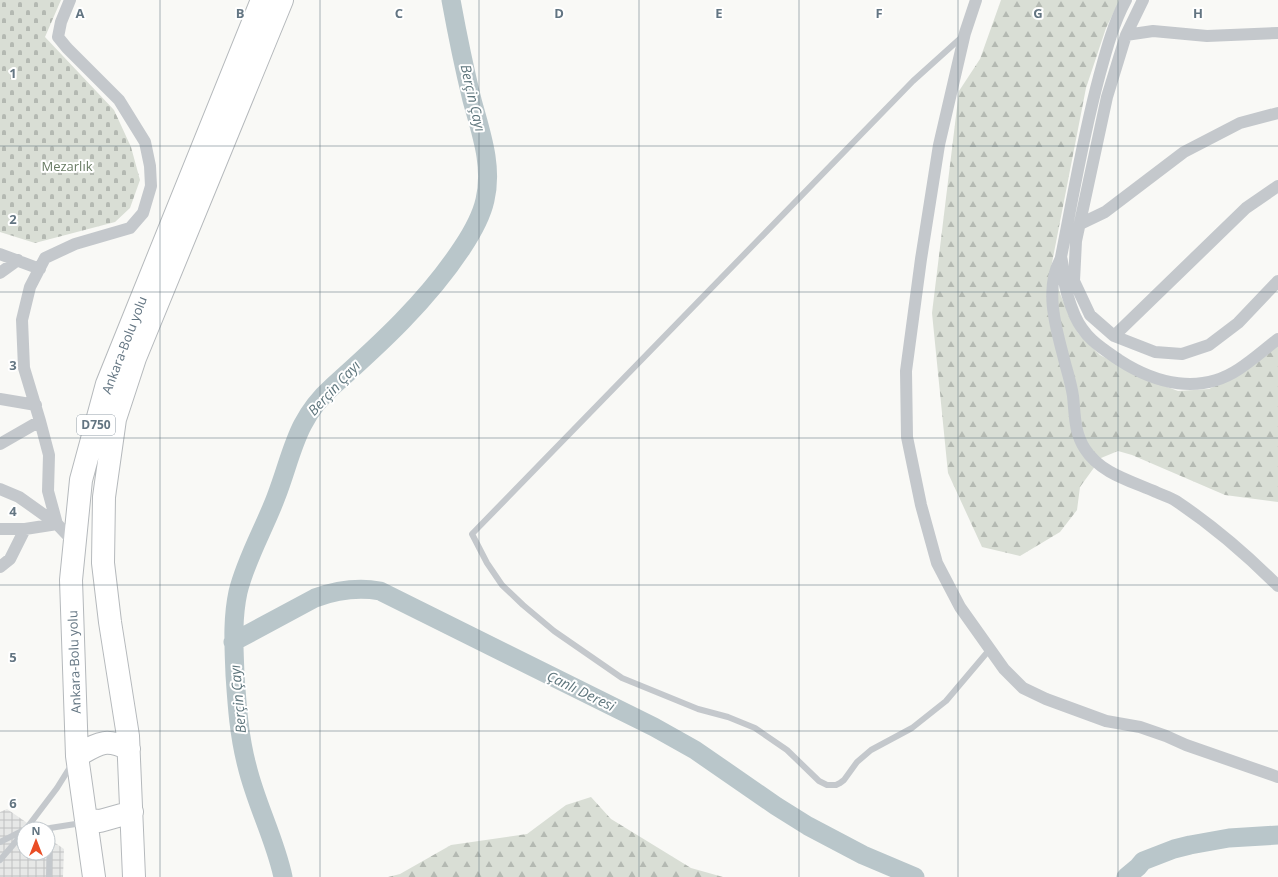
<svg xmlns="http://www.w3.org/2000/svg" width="1278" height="877" font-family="'Open Sans',sans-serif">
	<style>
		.industrial { fill: url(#industrial-grid) }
		.forest { fill: url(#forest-firs) }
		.cemetery { fill: url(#cemetery-stones) }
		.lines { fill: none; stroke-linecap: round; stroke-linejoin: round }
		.river { stroke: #b9c6ca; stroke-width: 19 }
		.highway-casing { stroke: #b5b9bc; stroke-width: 24 }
		.lane { stroke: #c4c8cc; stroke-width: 6 }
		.street { stroke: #c4c8cc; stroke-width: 12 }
		.highway { stroke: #fff; stroke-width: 22 }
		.grid { fill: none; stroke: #637582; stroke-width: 1; stroke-opacity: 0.55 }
		.labels { text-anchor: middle; stroke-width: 4; stroke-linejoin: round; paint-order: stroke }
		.shield { fill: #fff; stroke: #929ea8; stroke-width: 1 }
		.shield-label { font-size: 12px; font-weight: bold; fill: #637582 }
		.park-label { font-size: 13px; fill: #677a62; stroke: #fff }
		.street-label { font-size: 13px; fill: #637582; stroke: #fff }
		.water-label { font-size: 14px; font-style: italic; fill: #5e757c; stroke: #fff }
		.grid-label { font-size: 13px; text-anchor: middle; font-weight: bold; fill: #637582; stroke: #fff; stroke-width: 4; stroke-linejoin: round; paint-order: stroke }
	</style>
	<defs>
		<pattern id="industrial-grid" width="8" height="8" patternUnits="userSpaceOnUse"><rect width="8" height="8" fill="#e7e8e7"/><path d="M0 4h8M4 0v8" fill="none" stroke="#bfc1c1"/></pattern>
		<pattern id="forest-firs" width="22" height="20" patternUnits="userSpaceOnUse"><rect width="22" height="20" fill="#d9ded5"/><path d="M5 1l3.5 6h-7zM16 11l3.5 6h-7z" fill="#b4b9b2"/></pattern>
		<pattern id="cemetery-stones" width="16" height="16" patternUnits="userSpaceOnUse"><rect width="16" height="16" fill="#d9ded5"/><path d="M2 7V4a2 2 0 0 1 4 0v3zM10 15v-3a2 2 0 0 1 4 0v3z" fill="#b4b9b2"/></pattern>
	</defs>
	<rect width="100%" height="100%" fill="#f9f9f6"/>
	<path class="industrial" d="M 7,809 L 36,829 L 24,829 L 24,853 L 48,853 L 48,838 L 64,849 L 63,877 L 0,877 L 0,812 Z"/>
	<path class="forest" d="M 1001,0 L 1120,0 L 1106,28 L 1086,88 L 1051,268 L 1061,296 L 1078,333 L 1100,355 L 1146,379 L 1178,391 L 1209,389 L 1236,376 L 1278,345 L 1278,502 L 1225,495 L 1132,455 L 1118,451 L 1101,458 L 1080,487 L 1077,510 L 1060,532 L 1020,556 L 982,547 L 948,473 L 932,313 L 959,91 L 980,59 Z
		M 591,797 L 611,819 L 691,868 L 723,877 L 388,877 L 400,874 L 451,845 L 527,834 L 566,805 Z"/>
	<path class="cemetery" d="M 0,0 L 61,0 L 45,37 L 114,110 L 131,147 L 140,180 L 130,208 L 115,222 L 35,243 L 0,232 Z"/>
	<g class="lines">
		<path class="river" d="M 233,642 L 315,598 C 337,590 357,587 380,591 L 654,727 L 695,750 L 776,806 L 808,826 L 863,855 L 915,877
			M 283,877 C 275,839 256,804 247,766 C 239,736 237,705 235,675 C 234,647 232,620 238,592 C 246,559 264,529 276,497 C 293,453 295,420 333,386 C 380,344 427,301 462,248 C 472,233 481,218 485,200 C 493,166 481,133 472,100 C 464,67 457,33 451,0
			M 1126,877 L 1138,867 L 1143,861 L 1174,849 L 1190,845 L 1229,838 L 1278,835"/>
		<defs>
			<path id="highway" d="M 77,756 C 98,744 104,737 129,749
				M 86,820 L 100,821 L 132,812
				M 94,877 L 77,756 L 71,580 L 81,480 L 107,384 L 262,0
				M 134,877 L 128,736 L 110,622 L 103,563 L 104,497 L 115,419 L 135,358 L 282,0"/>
		</defs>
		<use href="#highway" class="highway-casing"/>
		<path class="lane" d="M 963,36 L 913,81 L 472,534 L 487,563 L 502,585 L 523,605 L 554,631 L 622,678 L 698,709 L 728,717 L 755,728 L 787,750 L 819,781 L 827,785 L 836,785 L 840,783 L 844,780 L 857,762 L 871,750 L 912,728 L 946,701 L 990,649
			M 26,829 L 57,788 L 72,764
			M 28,829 L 50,828 L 82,823
			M 0,842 L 24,830
			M 0,860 L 24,832
			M 49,877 L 50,828"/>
		<path class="street" d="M 70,0 L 61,22 L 58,37 L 67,48 L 119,100 L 145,142 L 150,166 L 151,186 L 143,213 L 130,228 L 75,244 L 45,258 L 30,287 L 22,320 L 24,368 L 40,421 L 49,455 L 48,491 L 57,524 L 75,543
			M 976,0 L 965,33 L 939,145 L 921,259 L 906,371 L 907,437 L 921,505 L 937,563 L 960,607 L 1004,669 L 1023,688 L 1046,699 L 1106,721 L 1140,727 L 1166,736 L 1186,745 L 1278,777
			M 1126,0 C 1113,24 1106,51 1099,77 C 1083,136 1073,197 1061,257 C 1063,264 1063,271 1064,278 C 1065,290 1070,304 1075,316 C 1085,338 1100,347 1119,360 C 1156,384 1200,395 1239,369 C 1253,360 1265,349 1278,339
			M 1143,0 L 1126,35 L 1107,97 L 1076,241 L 1074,281 L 1090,315 L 1114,336 L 1155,352 L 1182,354 L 1209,345 L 1238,323 L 1278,281
			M 1126,35 L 1153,31 L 1207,36 L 1278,33
			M 1080,224 L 1105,212 L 1184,152 L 1240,123 L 1278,113
			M 0,254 L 40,269
			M 1060,260 C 1045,288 1055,325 1063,355 C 1066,368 1071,382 1073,396 C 1075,414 1074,432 1085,449 C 1100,473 1131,481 1156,492 C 1162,495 1170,497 1176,501 C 1212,525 1247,555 1278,586
			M 0,273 L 18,260
			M 1114,336 L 1246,208 L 1278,186
			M 0,399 L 36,405
			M 0,444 L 40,421
			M 0,489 L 19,497 L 57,524
			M 0,529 L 25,529
			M 0,567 L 10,559 L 25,529 L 57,524"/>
		<use href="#highway" class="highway"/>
	</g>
	<path class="grid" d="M 160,0 L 160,877M 320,0 L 320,877M 479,0 L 479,877M 639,0 L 639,877M 799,0 L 799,877M 958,0 L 958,877M 1118,0 L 1118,877M 0,146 L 1278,146M 0,292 L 1278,292M 0,438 L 1278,438M 0,585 L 1278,585M 0,731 L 1278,731"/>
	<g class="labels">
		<rect class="shield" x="77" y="415" width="38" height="20" rx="3"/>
		<g class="shield-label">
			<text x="96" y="429">D750</text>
		</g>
		<g class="park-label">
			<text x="67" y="171">Mezarlık</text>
		</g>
		<g class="street-label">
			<text transform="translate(124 345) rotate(-69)" y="5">Ankara-Bolu yolu</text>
			<text transform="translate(74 662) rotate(-92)" y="5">Ankara-Bolu yolu</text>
		</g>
		<g class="water-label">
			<text transform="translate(473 98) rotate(77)" y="5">Berçin Çayı</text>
			<text transform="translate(334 388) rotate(-47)" y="5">Berçin Çayı</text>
			<text transform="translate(581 691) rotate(26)" y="5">Çanlı Deresi</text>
			<text transform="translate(238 699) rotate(-95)" y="5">Berçin Çayı</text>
		</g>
	</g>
	<g class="grid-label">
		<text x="80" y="18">A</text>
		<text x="240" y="18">B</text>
		<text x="399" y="18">C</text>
		<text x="559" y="18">D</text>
		<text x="719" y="18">E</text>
		<text x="879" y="18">F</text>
		<text x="1038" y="18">G</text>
		<text x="1198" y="18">H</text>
		<text x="13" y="78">1</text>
		<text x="13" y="224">2</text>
		<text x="13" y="370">3</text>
		<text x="13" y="516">4</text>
		<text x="13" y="662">5</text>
		<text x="13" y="808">6</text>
	</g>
	<g transform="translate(36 841)"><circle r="19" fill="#ffffff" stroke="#c1c8cd"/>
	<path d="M0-3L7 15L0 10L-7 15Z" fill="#ea4d25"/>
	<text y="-6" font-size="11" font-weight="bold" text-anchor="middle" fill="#637582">N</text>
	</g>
</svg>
